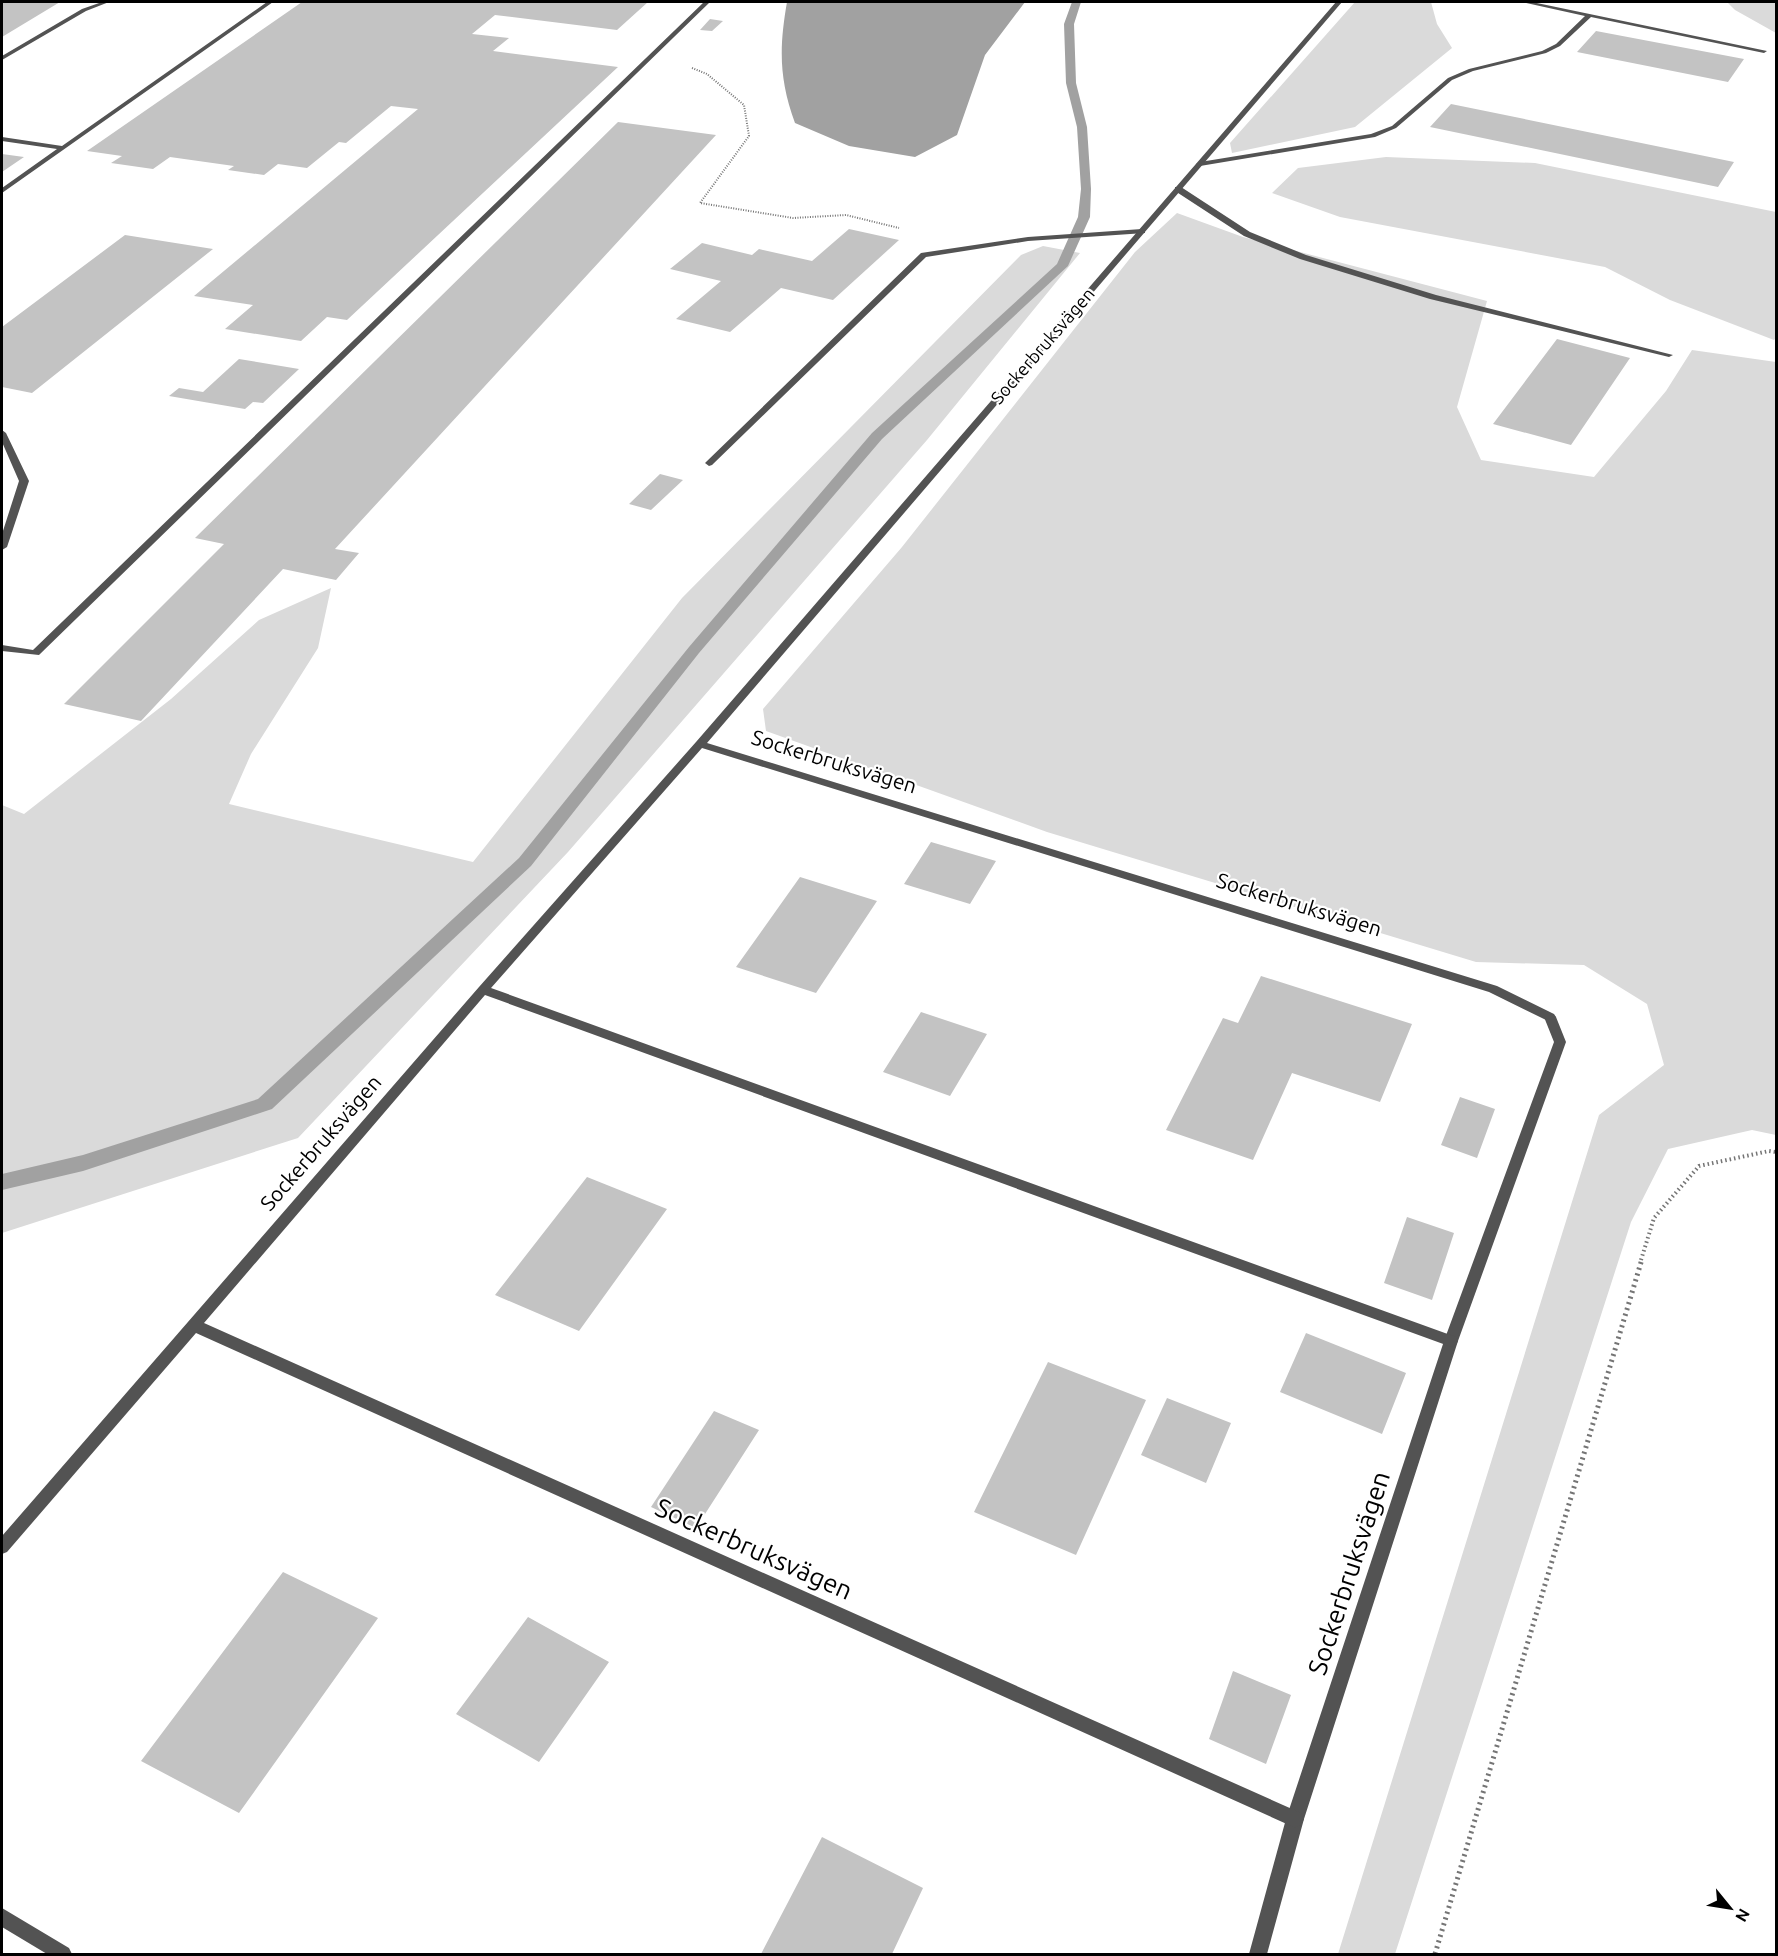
<svg xmlns="http://www.w3.org/2000/svg" width="1778" height="1956" font-family="Ubuntu,sans-serif">
	<style>
		.green { fill: #dadada }
		.water { fill: #a1a1a1 }
		.lines { fill: none; stroke-linecap: round; stroke-linejoin: round }
		.stream { fill: #a1a1a1; fill-rule: evenodd }
		.building { fill: #c3c3c3 }
		.path-far2 { stroke: #757575; stroke-width: 2; stroke-dasharray: 1 1.5; stroke-linecap: butt }
		.path-far1 { stroke: #757575; stroke-width: 4; stroke-dasharray: 1.5 3; stroke-linecap: butt }
		.path { stroke: #757575; stroke-width: 5; stroke-dasharray: 2 4; stroke-linecap: butt }
		.lane { fill: #535353; fill-rule: evenodd }
		.street { fill: #535353; fill-rule: evenodd }
		.labels { text-anchor: middle; stroke-width: 4.5; stroke-linejoin: round; paint-order: stroke }
		.far-street-label { font-size: 18px; fill: #000; stroke: #fff }
		.street-label { font-size: 21px; fill: #000; stroke: #fff }
		.near-street-label { font-size: 26px; fill: #000; stroke: #fff }
	</style>
	<rect width="100%" height="100%" fill="#fff"/>
	<path class="green" d="M 1355,2 L 1431,2 L 1437,24 L 1452,48 L 1355,127 L 1232,153 L 1230,143 Z
		M 1727,2 L 1776,2 L 1776,33 L 1735,10 Z
		M 1386,157 L 1535,163 L 1776,212 L 1776,338 L 1774,340 L 1670,300 L 1605,267 L 1340,217 L 1272,193 L 1298,168 Z
		M 1177,213 L 1243,237 L 1487,301 L 1457,407 L 1481,460 L 1594,477 L 1666,391 L 1692,350 L 1776,362 L 1776,1135 L 1752,1130 L 1668,1149 L 1631,1222 L 1395,1954 L 1338,1954 L 1599,1115 L 1664,1065 L 1647,1004 L 1584,965 L 1476,962 L 1047,832 L 766,731 L 763,709 L 902,547 L 1135,252 Z
		M 1043,246 L 1080,253 L 927,440 L 568,852 L 298,1138 L 2,1233 L 2,805 L 24,814 L 171,699 L 259,620 L 331,588 L 318,648 L 251,754 L 229,804 L 473,862 L 682,598 L 1021,255 Z"/>
	<path class="water" d="M 787,2 L 1025,2 L 985,55 L 957,135 L 915,157 L 849,146 L 795,123 C 779,79 779,48 787,2 Z"/>
	<g class="lines">
		<path class="stream" d="M 1072,2 L 1081,2 L 1074,24 L 1076,83 L 1087,127 L 1091,189 L 1090,217 L 1068,266 L 882,439 L 699,653 L 531,866 L 272,1109 L 83,1171 L 2,1190 L 2,1174 L 83,1155 L 258,1099 L 519,858 L 689,647 L 872,433 L 1057,264 L 1078,217 L 1081,189 L 1077,127 L 1066,83 L 1064,24 Z"/>
	</g>
	<path class="building" d="M 2,2 L 60,2 L 2,37 Z
		M 302,2 L 648,2 L 617,30 L 495,15 L 472,34 L 509,38 L 493,51 L 618,67 L 347,320 L 327,317 L 301,341 L 225,329 L 253,305 L 194,296 L 418,109 L 391,106 L 346,143 L 339,142 L 307,168 L 278,164 L 264,175 L 228,170 L 234,166 L 170,157 L 153,169 L 111,163 L 122,156 L 87,151 Z
		M 710,19 L 723,21 L 712,31 L 700,30 Z
		M 1596,31 L 1744,59 L 1728,82 L 1577,52 Z
		M 1451,104 L 1734,162 L 1718,187 L 1430,127 Z
		M 618,122 L 716,135 L 335,549 L 359,553 L 336,580 L 283,569 L 141,721 L 64,704 L 224,544 L 195,538 Z
		M 2,154 L 24,157 L 2,172 Z
		M 849,229 L 899,240 L 833,300 L 781,288 L 730,332 L 676,319 L 721,281 L 670,269 L 702,243 L 752,255 L 759,249 L 812,261 Z
		M 125,235 L 213,249 L 32,393 L 2,387 L 2,327 Z
		M 1557,339 L 1630,358 L 1571,445 L 1493,424 Z
		M 239,359 L 299,369 L 263,403 L 253,402 L 245,409 L 169,396 L 179,388 L 203,392 Z
		M 660,474 L 683,480 L 651,510 L 629,504 Z
		M 931,842 L 996,861 L 970,904 L 904,884 Z
		M 800,877 L 877,901 L 816,993 L 736,967 Z
		M 1261,976 L 1412,1024 L 1380,1102 L 1292,1073 L 1253,1160 L 1166,1130 L 1223,1018 L 1238,1023 Z
		M 921,1012 L 987,1034 L 950,1096 L 883,1072 Z
		M 1460,1097 L 1495,1109 L 1477,1158 L 1441,1145 Z
		M 587,1177 L 667,1209 L 579,1331 L 495,1295 Z
		M 1407,1217 L 1454,1233 L 1432,1300 L 1384,1283 Z
		M 1306,1333 L 1406,1373 L 1382,1434 L 1280,1392 Z
		M 1048,1362 L 1146,1400 L 1076,1555 L 974,1512 Z
		M 1167,1398 L 1231,1423 L 1206,1483 L 1141,1455 Z
		M 714,1411 L 759,1430 L 696,1528 L 651,1507 Z
		M 283,1572 L 378,1618 L 239,1813 L 141,1761 Z
		M 528,1617 L 609,1662 L 539,1762 L 456,1714 Z
		M 1233,1671 L 1291,1695 L 1266,1764 L 1209,1739 Z
		M 822,1837 L 923,1888 L 892,1954 L 761,1954 Z"/>
	<g class="lines">
		<path class="path-far2" d="M 692,68 L 707,74 L 744,105 L 749,136 L 700,203 L 793,218 L 846,215 L 899,228"/>
		<path class="path-far1" d="M 1641,1260 L 1654,1218 L 1699,1166 L 1769,1151 L 1776,1152"/>
		<path class="path" d="M 1435,1954 L 1642,1259"/>
		<path class="lane" d="M 102,2 L 109,2 L 86,11 L 2,60 L 2,56 L 82,9 Z
			M 267,2 L 273,2 L 2,193 L 2,188 L 57,149 L 2,141 L 2,137 L 62,146 Z
			M 704,2 L 710,2 L 39,655 L 2,651 L 2,645 L 33,650 Z
			M 1522,2 L 1532,2 L 1767,51 L 1764,53 L 1591,17 L 1560,46 L 1546,53 L 1473,71 L 1452,80 L 1396,128 L 1375,137 L 1200,166 L 1196,164 L 1200,162 L 1371,134 L 1392,126 L 1448,78 L 1469,69 L 1542,51 L 1556,44 L 1585,16 Z
			M 1175,187 L 1181,187 L 1250,232 L 1306,255 L 1436,295 L 1673,355 L 1669,357 L 1430,299 L 1300,259 L 1244,236 L 1175,191 Z
			M 1142,229 L 1145,229 L 1145,233 L 1028,241 L 926,257 L 712,465 L 709,466 L 705,463 L 921,253 L 1028,237 Z
			M 2,430 L 6,433 L 29,481 L 7,547 L 2,550 L 2,534 L 19,481 L 2,442 Z
			M 1550,1013 L 1556,1017 L 1566,1042 L 1458,1341 L 1304,1819 L 1267,1954 L 1249,1954 L 1286,1819 L 1444,1341 L 1554,1042 L 1544,1017 Z"/>
		<path class="street" d="M 1336,2 L 1342,2 L 707,743 L 1497,986 L 1554,1014 L 1556,1017 L 1554,1020 L 1546,1020 L 1489,992 L 702,748 L 491,988 L 1456,1337 L 1458,1341 L 1456,1345 L 1451,1347 L 1446,1345 L 485,995 L 204,1323 L 1301,1813 L 1304,1819 L 1301,1825 L 1295,1828 L 1289,1825 L 196,1333 L 7,1552 L 2,1554 L 2,1536 L 479,987 L 696,742 Z
			M 2,1908 L 69,1948 L 72,1954 L 47,1954 L 2,1927 Z"/>
	</g>
	<g class="labels">
		<g class="far-street-label">
			<text transform="translate(1043 346) rotate(-49)" y="6">Sockerbruksvägen</text>
		</g>
		<g class="street-label">
			<text transform="translate(834 762) rotate(17)" y="7">Sockerbruksvägen</text>
			<text transform="translate(1299 905) rotate(17)" y="7">Sockerbruksvägen</text>
			<text transform="translate(321 1143) rotate(-49)" y="7">Sockerbruksvägen</text>
		</g>
		<g class="near-street-label">
			<text transform="translate(754 1549) rotate(24)" y="9">Sockerbruksvägen</text>
			<text transform="translate(1349 1573) rotate(-72)" y="9">Sockerbruksvägen</text>
		</g>
	</g>
	<rect width="1778" height="1956" fill="none" stroke="#000000" stroke-width="6"/>
	<g transform="translate(1730 1908) rotate(120)" stroke="#ffffff" stroke-width="4.5" paint-order="stroke">
	<path d="M0-4.5L10 22L0 15L-10 22Z" fill="#000000"/>
	<text y="-9" font-size="16" font-weight="bold" text-anchor="middle" fill="#000000">N</text>
	</g>
</svg>
